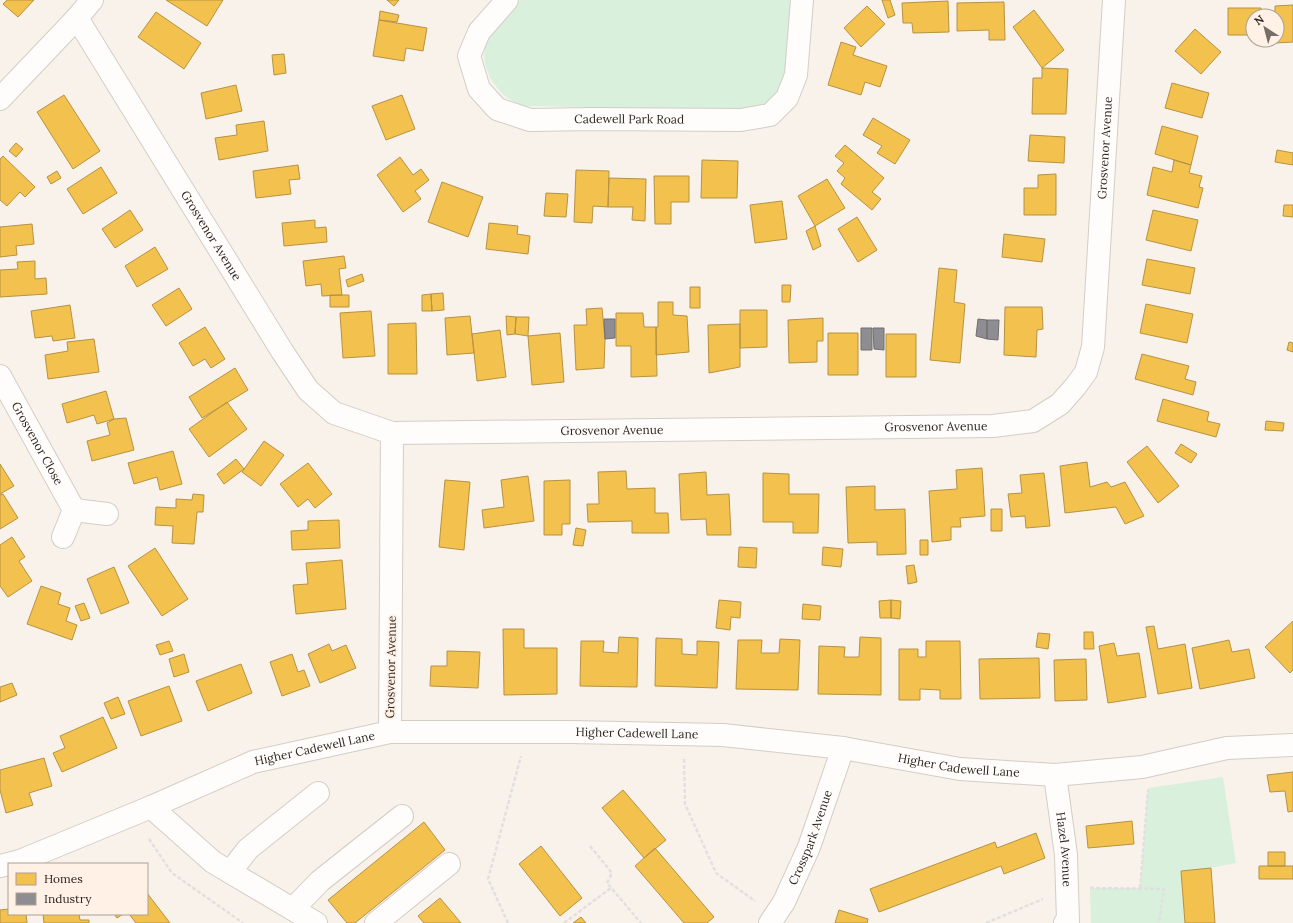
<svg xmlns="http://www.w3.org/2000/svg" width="1293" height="923" font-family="Lora,serif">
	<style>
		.green { fill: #d8f0dc }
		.homes { fill: #f2c14e; stroke: #b79240 }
		.industry { fill: #8d8d92; stroke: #706e6f }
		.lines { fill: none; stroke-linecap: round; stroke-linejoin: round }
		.minor-casing { stroke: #d4cdc5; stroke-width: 24 }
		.path { stroke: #e2e0de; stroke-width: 2.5; stroke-dasharray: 4 2; stroke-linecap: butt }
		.minor { stroke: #fefdfc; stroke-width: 22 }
		.labels { text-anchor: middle; stroke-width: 4; stroke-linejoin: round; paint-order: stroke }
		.street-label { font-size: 12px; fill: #2e261e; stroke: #fff1e5 }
	</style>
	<rect width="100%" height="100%" fill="#f9f2eb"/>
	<path class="green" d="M 520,0 L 791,0 L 786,82 L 772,102 L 755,110 L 523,106 C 499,98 478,69 486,43 C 490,30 510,10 520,0 Z
		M 1223,777 L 1236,863 L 1211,868 L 1181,871 L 1185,923 L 1091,923 L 1090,888 L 1140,888 L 1148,788 Z"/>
	<path class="homes" d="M 7,0 L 34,0 L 18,17 L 3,4 Z
		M 166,0 L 223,0 L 207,26 Z
		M 387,0 L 399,0 L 394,6 Z
		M 882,0 L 890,0 L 895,15 L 888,18 Z
		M 948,1 L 949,32 L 913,33 L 912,23 L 903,23 L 902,3 Z
		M 1004,2 L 1005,40 L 989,40 L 989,30 L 957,31 L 957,3 Z
		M 1293,5 L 1293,42 L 1276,43 L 1276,40 L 1277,40 L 1277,16 L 1275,16 L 1275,6 Z
		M 867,6 L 885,24 L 861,47 L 844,28 Z
		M 1228,8 L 1261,8 L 1261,16 L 1253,16 L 1253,35 L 1228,35 Z
		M 1034,10 L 1064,50 L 1042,68 L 1013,27 Z
		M 380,11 L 399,15 L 397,22 L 379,20 Z
		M 156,12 L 201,43 L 184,69 L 138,37 Z
		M 379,20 L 427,28 L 423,51 L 406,48 L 404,61 L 373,56 Z
		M 1195,29 L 1221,52 L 1201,74 L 1175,51 Z
		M 841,42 L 856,47 L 853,55 L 887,66 L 880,87 L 865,82 L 861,95 L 828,85 Z
		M 284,54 L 286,73 L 274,75 L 272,55 Z
		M 1042,68 L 1068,69 L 1066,114 L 1032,114 L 1033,78 L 1042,78 Z
		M 1172,83 L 1209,93 L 1202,118 L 1165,108 Z
		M 236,85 L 242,111 L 206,119 L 201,93 Z
		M 64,95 L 100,151 L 73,169 L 37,112 Z
		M 402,95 L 415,129 L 386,140 L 372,106 Z
		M 873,118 L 910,140 L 895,164 L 877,153 L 882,146 L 863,135 Z
		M 264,121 L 268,151 L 219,160 L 215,138 L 237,135 L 236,125 Z
		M 1162,126 L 1198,136 L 1191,165 L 1155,154 Z
		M 1030,135 L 1065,137 L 1064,163 L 1028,161 Z
		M 16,143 L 23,149 L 16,157 L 9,151 Z
		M 845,145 L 884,178 L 872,192 L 881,199 L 872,210 L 841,184 L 845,178 L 837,171 L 844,163 L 835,156 Z
		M 1277,150 L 1293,153 L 1293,165 L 1275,162 Z
		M 3,156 L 35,187 L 25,197 L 20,192 L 7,206 L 0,200 L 0,159 Z
		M 400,157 L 413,175 L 421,169 L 429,180 L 415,191 L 421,199 L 403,212 L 377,175 Z
		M 702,160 L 738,161 L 737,198 L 701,198 Z
		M 1174,160 L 1191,165 L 1189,173 L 1202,176 L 1199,187 L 1203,188 L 1198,208 L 1147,195 L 1153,167 L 1172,172 Z
		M 298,165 L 300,179 L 289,180 L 291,194 L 256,198 L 253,171 Z
		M 101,167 L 117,193 L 83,214 L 67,189 Z
		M 576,170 L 609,171 L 608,207 L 593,206 L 592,223 L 574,222 Z
		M 57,171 L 61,178 L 51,184 L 47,177 Z
		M 1056,174 L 1056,215 L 1024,215 L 1024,188 L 1038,188 L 1038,175 Z
		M 654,176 L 689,176 L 689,202 L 671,202 L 671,224 L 655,224 Z
		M 609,178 L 646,179 L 645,221 L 632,220 L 633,207 L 608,207 Z
		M 827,179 L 845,208 L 815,226 L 798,196 Z
		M 442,182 L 483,197 L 468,237 L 428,222 Z
		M 546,193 L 568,194 L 566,217 L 544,216 Z
		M 782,201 L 787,239 L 755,243 L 750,205 Z
		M 1284,205 L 1293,205 L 1293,217 L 1283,216 Z
		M 130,210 L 143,230 L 115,248 L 102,229 Z
		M 1153,210 L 1198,220 L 1191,251 L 1146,240 Z
		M 857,217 L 877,250 L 858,262 L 838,229 Z
		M 315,220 L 315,228 L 326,227 L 327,242 L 284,246 L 282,223 Z
		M 489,223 L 518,226 L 517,234 L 530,236 L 528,254 L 486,249 Z
		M 32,224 L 34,244 L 16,246 L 17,255 L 0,257 L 0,227 Z
		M 815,226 L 821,246 L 813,250 L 806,231 Z
		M 1004,234 L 1045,239 L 1042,262 L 1002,257 Z
		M 155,247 L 168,269 L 137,287 L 125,266 Z
		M 344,256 L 346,268 L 339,269 L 342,295 L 322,296 L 321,284 L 306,286 L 303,261 Z
		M 1147,259 L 1195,268 L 1190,294 L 1142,285 Z
		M 35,261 L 35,279 L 46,278 L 47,294 L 0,297 L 0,270 L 18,269 L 17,262 Z
		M 939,268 L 957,270 L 954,302 L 965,304 L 960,363 L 930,360 Z
		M 362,274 L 364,281 L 348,287 L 346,280 Z
		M 782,285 L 791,285 L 790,302 L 782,302 Z
		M 690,287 L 700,287 L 700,308 L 690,308 Z
		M 179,288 L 192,309 L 166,326 L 152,305 Z
		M 443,293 L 444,310 L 432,311 L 431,294 Z
		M 431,294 L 432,311 L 422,311 L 422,295 Z
		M 330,295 L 349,295 L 349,307 L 330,307 Z
		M 658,302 L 673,302 L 673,315 L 687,316 L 689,352 L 656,355 L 656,327 L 658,327 Z
		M 1146,304 L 1193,314 L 1187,343 L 1140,333 Z
		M 70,305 L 75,338 L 53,341 L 52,336 L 35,338 L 31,311 Z
		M 1005,307 L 1042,307 L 1043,329 L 1037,330 L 1036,357 L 1004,355 Z
		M 602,308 L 605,339 L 604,368 L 576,370 L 574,325 L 587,325 L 586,309 Z
		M 740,310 L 767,310 L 767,347 L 740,348 Z
		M 371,311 L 375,356 L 343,358 L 340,313 Z
		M 616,313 L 643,313 L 644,327 L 656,327 L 657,376 L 631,377 L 631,346 L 616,346 Z
		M 470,316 L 474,353 L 447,355 L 445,318 Z
		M 506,316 L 516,317 L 515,334 L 507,335 Z
		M 516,317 L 529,317 L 528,336 L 515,334 Z
		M 823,318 L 823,341 L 817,341 L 817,362 L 789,363 L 788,320 Z
		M 416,323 L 417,374 L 388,374 L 388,324 Z
		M 740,324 L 740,367 L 709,373 L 708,325 Z
		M 205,327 L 225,359 L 211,368 L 205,359 L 193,366 L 179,343 Z
		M 500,330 L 506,377 L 477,381 L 472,334 Z
		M 560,333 L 564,382 L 532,385 L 528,336 Z
		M 828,333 L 858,333 L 858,375 L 828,375 Z
		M 886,334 L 916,334 L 916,377 L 886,377 Z
		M 94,339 L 99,372 L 48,379 L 45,355 L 68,351 L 67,342 Z
		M 1289,342 L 1293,343 L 1293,352 L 1287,350 Z
		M 1142,354 L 1189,366 L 1185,379 L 1196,382 L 1193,395 L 1135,379 Z
		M 235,368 L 248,390 L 202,418 L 189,397 Z
		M 106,391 L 114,419 L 97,424 L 94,415 L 67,423 L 62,404 Z
		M 1163,399 L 1209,412 L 1207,421 L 1220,424 L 1216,437 L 1157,421 Z
		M 227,402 L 247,429 L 209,457 L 189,429 Z
		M 126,418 L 134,450 L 92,461 L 87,441 L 110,435 L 107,423 L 114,419 Z
		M 1266,421 L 1284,423 L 1283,431 L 1265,430 Z
		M 264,441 L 284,455 L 261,486 L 242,472 Z
		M 1181,444 L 1197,454 L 1191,463 L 1175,453 Z
		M 1147,446 L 1179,486 L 1158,503 L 1127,462 Z
		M 173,451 L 182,484 L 160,490 L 157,477 L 134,484 L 128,463 Z
		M 236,459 L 244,469 L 224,484 L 217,474 Z
		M 1087,462 L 1090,487 L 1107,482 L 1111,487 L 1125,482 L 1144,516 L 1125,524 L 1116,507 L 1065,513 L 1060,466 Z
		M 308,463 L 332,494 L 315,508 L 308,499 L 298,507 L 280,484 Z
		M 0,464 L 14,486 L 0,494 Z
		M 982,468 L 985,516 L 960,518 L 961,527 L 951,527 L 951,540 L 932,542 L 929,491 L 957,489 L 956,470 Z
		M 626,471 L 627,489 L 655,488 L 655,513 L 668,513 L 669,533 L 632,533 L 632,521 L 588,522 L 587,504 L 599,504 L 598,472 Z
		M 706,472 L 707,495 L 729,494 L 731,535 L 707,535 L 706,519 L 681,520 L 679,474 Z
		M 763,473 L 789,474 L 789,494 L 819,494 L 818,533 L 793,533 L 793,522 L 763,522 Z
		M 1044,473 L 1050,526 L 1026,528 L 1025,516 L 1011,517 L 1008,494 L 1022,493 L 1020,475 Z
		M 528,476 L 534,521 L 484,528 L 482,510 L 504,507 L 501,480 Z
		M 445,480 L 470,482 L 464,550 L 439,547 Z
		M 570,480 L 570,524 L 562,524 L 562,535 L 544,535 L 544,481 Z
		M 875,486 L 875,510 L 905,509 L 906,554 L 877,555 L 877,542 L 848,543 L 846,487 Z
		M 3,494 L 18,518 L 0,529 L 0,495 Z
		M 193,494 L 204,495 L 203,512 L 197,512 L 194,544 L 172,543 L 173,526 L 155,525 L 156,507 L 176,508 L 176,499 L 192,500 Z
		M 991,509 L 1002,509 L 1002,531 L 991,531 Z
		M 339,520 L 340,548 L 292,550 L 291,531 L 308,530 L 308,521 Z
		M 576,528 L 586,530 L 583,546 L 573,545 Z
		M 12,537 L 25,557 L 19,561 L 32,581 L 8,597 L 0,586 L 0,545 Z
		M 920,540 L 928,540 L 928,555 L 920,555 Z
		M 739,547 L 757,548 L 756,568 L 738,567 Z
		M 823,547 L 843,549 L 841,567 L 822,565 Z
		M 155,548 L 188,599 L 162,616 L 128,566 Z
		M 342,560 L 346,609 L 296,614 L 293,585 L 308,584 L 306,563 Z
		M 914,565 L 917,582 L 908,584 L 906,566 Z
		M 114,567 L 129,603 L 101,614 L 87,579 Z
		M 41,586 L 61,593 L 58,604 L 70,608 L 66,621 L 77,625 L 72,640 L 27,624 Z
		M 719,600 L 741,602 L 740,618 L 731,617 L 730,630 L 716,628 Z
		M 891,600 L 891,618 L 880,618 L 879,601 Z
		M 891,600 L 901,601 L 900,619 L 891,618 Z
		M 84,603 L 90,618 L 81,621 L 75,606 Z
		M 803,604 L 821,606 L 820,620 L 802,619 Z
		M 1293,621 L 1293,670 L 1290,673 L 1265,647 Z
		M 1154,626 L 1158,649 L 1185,644 L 1192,688 L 1158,694 L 1146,627 Z
		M 503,629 L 524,629 L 524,648 L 557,648 L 557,694 L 504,695 Z
		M 1084,632 L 1093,632 L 1094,649 L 1084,649 Z
		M 1038,633 L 1050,634 L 1048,649 L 1036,647 Z
		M 619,637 L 638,638 L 637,687 L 580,686 L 581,641 L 604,641 L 603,652 L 618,653 Z
		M 860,637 L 881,638 L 881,695 L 818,694 L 819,646 L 845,647 L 844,657 L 859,657 Z
		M 656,638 L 682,639 L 682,654 L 697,655 L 697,641 L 719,642 L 717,688 L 655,686 Z
		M 780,639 L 800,640 L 798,690 L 736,689 L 738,640 L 762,640 L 761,653 L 779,653 Z
		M 1229,640 L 1232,652 L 1249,649 L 1255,678 L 1200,689 L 1192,648 Z
		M 169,641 L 173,651 L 160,655 L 156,645 Z
		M 926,641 L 960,641 L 961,699 L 940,699 L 940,690 L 920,689 L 920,700 L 899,700 L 899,649 L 918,649 L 918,657 L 926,657 Z
		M 1114,643 L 1117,656 L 1139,653 L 1146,697 L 1108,703 L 1099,646 Z
		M 329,644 L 332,651 L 346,645 L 356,668 L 320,683 L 308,654 Z
		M 447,651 L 480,652 L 478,688 L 430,686 L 431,666 L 447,666 Z
		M 184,654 L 189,672 L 174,677 L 169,659 Z
		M 292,654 L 298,672 L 304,670 L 310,686 L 282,696 L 270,662 Z
		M 1039,658 L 1040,698 L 980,699 L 979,659 Z
		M 1086,659 L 1087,700 L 1055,701 L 1054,660 Z
		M 241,664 L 252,693 L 208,711 L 196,681 Z
		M 12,683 L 17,695 L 0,702 L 0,687 Z
		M 169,686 L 182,721 L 141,736 L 128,701 Z
		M 118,697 L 125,714 L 111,719 L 104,703 Z
		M 103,717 L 117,748 L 62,772 L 53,753 L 65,748 L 60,736 Z
		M 44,758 L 52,786 L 29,793 L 33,805 L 6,813 L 0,790 L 0,770 Z
		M 1293,772 L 1293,811 L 1288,812 L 1285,791 L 1270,792 L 1267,775 Z
		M 623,790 L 666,840 L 644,858 L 602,808 Z
		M 1132,821 L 1134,844 L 1088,848 L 1086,826 Z
		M 424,822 L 445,850 L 355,923 L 347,923 L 328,900 Z
		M 1036,833 L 1045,858 L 1004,874 L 1001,866 L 879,912 L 870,889 L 995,842 L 997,848 Z
		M 541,846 L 582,898 L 560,916 L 519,864 Z
		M 655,848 L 714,917 L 707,923 L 684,923 L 635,866 Z
		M 1268,852 L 1285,852 L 1285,866 L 1268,866 Z
		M 1259,866 L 1293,866 L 1293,879 L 1259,879 Z
		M 1211,868 L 1215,923 L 1185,923 L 1181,871 Z
		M 147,893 L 170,923 L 136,923 L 129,914 L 147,914 Z
		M 440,898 L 461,923 L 424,923 L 418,916 Z
		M 9,909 L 9,914 L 26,914 L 27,923 L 0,923 L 0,910 Z
		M 839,910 L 868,919 L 867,923 L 835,923 Z
		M 43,914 L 79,914 L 80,920 L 89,920 L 89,923 L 44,923 Z
		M 114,914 L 123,914 L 117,918 Z
		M 581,917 L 586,923 L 573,923 Z"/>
	<path class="industry" d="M 604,319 L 615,319 L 615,338 L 605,339 Z
		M 978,319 L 987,320 L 987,339 L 976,336 Z
		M 987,320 L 999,320 L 998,340 L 987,339 Z
		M 861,328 L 872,328 L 872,350 L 861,350 Z
		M 873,328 L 884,328 L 884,350 L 874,349 Z"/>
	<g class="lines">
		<defs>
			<g id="minor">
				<path id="s1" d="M 92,0 L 77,18 L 282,351 L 308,390 L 334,413 L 392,433 L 390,732"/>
				<path id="s2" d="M 507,0 L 479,32 L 469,56 L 479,89 L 497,109 L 530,120 L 593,119 L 741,120 L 770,115 L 787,98 L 796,75 L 802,0"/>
				<path d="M 0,99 L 77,18"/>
				<path id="s3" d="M 0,376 L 74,510 L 63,537"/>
				<path id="s4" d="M 392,433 L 993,426 L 1033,421 L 1060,404 L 1075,387 L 1086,372 L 1093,347 L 1114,0"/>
				<path d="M 74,510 L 107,514"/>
				<path id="s5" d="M 1055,775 L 1066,855 L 1068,921 L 1065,923"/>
				<path d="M 151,807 L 213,862 L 316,923"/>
				<path id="s6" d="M 0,866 L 20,861 L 151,807 L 253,762 L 390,732 L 571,732 L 723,735 L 843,748 L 960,769 L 1055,775 L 1142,767 L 1227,748 L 1293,745"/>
				<path d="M 230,872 L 248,849 L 318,793"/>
				<path d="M 293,909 L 320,881 L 402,816"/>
				<path d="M 376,923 L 449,864"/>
				<path id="s7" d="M 770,923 L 784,902 L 809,847 L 843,748"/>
			</g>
		</defs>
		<use href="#minor" class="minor-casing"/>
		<path class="path" d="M 684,759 L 685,804 L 716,873 L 755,901
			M 149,839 L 172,873 L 243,923
			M 590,846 L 612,873 L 607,883 L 641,923
			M 1090,888 L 1164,889 L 1159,923
			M 1140,888 L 1148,790
			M 508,923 L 488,879 L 521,756
			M 564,923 L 611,888
			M 986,923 L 1043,899"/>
		<use href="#minor" class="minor"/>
	</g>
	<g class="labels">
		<g class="street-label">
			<text dy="4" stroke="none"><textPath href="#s2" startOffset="264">Cadewell Park Road</textPath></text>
			<text dy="4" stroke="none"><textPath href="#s4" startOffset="940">Grosvenor Avenue</textPath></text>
			<text dy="4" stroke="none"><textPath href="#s1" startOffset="279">Grosvenor Avenue</textPath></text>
			<text dy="4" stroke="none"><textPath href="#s4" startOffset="544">Grosvenor Avenue</textPath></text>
			<text dy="4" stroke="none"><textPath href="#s4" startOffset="220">Grosvenor Avenue</textPath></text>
			<text dy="4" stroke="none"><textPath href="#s3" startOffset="77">Grosvenor Close</textPath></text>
			<text transform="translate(391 667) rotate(-89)" y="4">Grosvenor Avenue</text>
			<text dy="4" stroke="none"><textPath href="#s6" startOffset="661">Higher Cadewell Lane</textPath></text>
			<text dy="4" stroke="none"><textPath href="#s6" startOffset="337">Higher Cadewell Lane</textPath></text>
			<text dy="4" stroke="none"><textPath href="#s6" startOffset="985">Higher Cadewell Lane</textPath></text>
			<text dy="4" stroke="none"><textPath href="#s7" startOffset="95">Crosspark Avenue</textPath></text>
			<text dy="4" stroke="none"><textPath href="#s5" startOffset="75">Hazel Avenue</textPath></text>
		</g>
	</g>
	<rect x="8" y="863" width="140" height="52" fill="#fff1e5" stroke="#aba095"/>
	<rect x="16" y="873" width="20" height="12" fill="#f2c14e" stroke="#aba095"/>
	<text x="44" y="883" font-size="12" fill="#2e261e">Homes</text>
	<rect x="16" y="893" width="20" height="12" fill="#8d8d92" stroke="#aba095"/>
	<text x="44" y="903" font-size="12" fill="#2e261e">Industry</text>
	<g transform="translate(1265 28) rotate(324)"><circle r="19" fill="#fff1e5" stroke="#aba095"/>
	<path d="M0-3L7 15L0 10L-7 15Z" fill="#756d66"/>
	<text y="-6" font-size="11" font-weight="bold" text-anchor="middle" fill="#2e261e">N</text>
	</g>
</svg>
